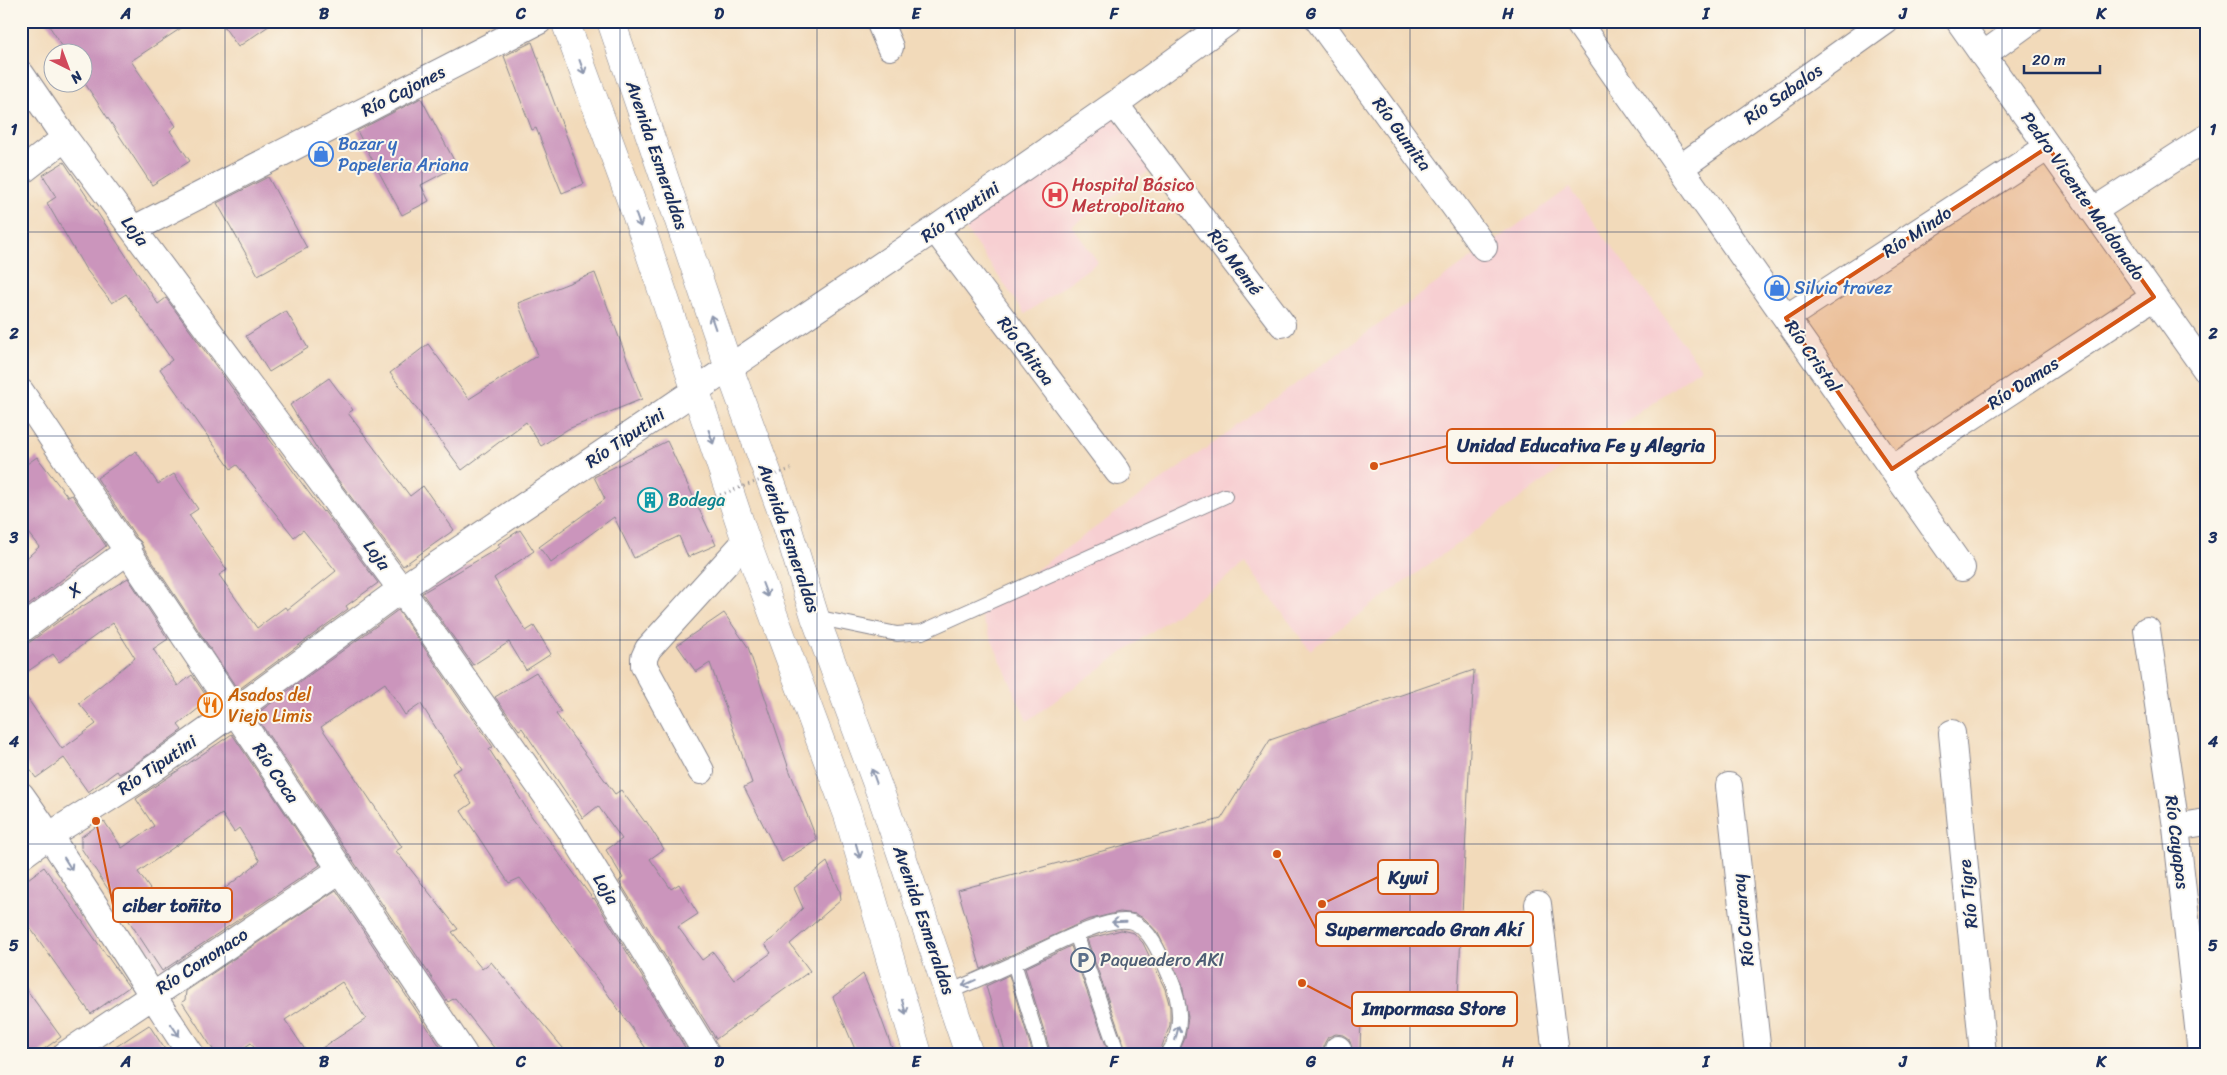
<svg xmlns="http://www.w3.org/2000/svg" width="2227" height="1075" font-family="Sriracha,sans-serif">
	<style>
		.built { fill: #f7cfd2 }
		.building { fill: #cb95bc; fill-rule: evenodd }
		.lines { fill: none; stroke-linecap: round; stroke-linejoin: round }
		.lane-casing { stroke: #86848c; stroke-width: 16 }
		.street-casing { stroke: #86848c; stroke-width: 28 }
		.primary-casing { stroke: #86848c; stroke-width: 29 }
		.lane { stroke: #fff; stroke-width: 14 }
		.street { stroke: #fff; stroke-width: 26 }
		.primary { stroke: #fff; stroke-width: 28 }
		.path-bridge { stroke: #86848c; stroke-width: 3; stroke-dasharray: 1 4; stroke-linecap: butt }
		.oneway { stroke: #8d97ae }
		.marked { fill: #d45514; fill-opacity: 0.2; stroke: #d45514; stroke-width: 4; stroke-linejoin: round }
		.grid { fill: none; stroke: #1b2f5e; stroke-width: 1; stroke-opacity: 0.55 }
		.labels { text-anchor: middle; stroke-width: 4; stroke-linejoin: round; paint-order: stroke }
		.street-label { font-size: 18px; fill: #1b2f5e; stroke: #fbf7ec }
		.shop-label { font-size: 18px; fill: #366cbe; stroke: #fbf7ec; text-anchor: start }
		.health-label { font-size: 18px; fill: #be3a42; stroke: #fbf7ec; text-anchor: start }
		.culture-label { font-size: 18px; fill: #0d838f; stroke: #fbf7ec; text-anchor: start }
		.food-label { font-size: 18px; fill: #c56008; stroke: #fbf7ec; text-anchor: start }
		.service-label { font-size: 18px; fill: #4e5e75; stroke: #fbf7ec; text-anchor: start }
		.leader { fill: none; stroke: #d45514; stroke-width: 2 }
		.callout-dot { fill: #d45514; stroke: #fbf7ec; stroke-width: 2 }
		.callout { fill: #fbf7ec; stroke: #d45514; stroke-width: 2 }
		.callout-label { font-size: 19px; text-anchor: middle; font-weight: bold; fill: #1b2f5e }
		.neatline { fill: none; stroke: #1b2f5e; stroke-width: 2 }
		.grid-label { font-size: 16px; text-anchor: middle; font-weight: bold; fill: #1b2f5e }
	</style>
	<rect width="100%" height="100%" fill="#fbf7ec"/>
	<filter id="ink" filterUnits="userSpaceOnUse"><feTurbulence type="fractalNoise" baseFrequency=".02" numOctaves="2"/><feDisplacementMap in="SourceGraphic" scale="10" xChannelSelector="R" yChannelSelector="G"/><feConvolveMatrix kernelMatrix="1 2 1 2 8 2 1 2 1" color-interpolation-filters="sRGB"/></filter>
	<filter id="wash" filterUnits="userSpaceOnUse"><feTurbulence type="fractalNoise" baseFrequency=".0096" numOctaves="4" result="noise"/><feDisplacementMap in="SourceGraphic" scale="20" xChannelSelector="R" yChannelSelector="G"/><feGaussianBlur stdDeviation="1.12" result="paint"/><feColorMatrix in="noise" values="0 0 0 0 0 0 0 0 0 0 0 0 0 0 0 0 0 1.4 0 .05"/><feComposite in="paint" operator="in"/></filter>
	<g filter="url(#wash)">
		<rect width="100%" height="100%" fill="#f2daba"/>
		<path class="built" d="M 1110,112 L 1152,169 L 1072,226 L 1098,262 L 1025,314 L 959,220 Z
			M 1569,188 L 1701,368 L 1310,650 L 1246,564 L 1027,721 L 979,611 Z"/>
		<g id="blocks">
			<path class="building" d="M 46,21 L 192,21 L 131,61 L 176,126 L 170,131 L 190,161 L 152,185 L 82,79 L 82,52 L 66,52 Z
				M 220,21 L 276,21 L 238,47 Z
				M 532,42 L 584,184 L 562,193 L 536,128 L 532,130 L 504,56 Z
				M 421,98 L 457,166 L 421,185 L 429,201 L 402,215 L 357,131 Z
				M 64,162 L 158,304 L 166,298 L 323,512 L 324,511 L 378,583 L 346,606 L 348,609 L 238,690 L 144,549 L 141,542 L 136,537 L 97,478 L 136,451 L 158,484 L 174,474 L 198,509 L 189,515 L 227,570 L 219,575 L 257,628 L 285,607 L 287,610 L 336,571 L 303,530 L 294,537 L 237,465 L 231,469 L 160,369 L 172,360 L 126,294 L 112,303 L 85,268 L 47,203 L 56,197 L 43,175 Z
				M 268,177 L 307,248 L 258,275 L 217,203 Z
				M 595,273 L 642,399 L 568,429 L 541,446 L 526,422 L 462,470 L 390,373 L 428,344 L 469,399 L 538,355 L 518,303 Z
				M 286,311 L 308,348 L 269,372 L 246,336 Z
				M 329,378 L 353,410 L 348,413 L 410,496 L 423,486 L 454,530 L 403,566 L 329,468 L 290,405 Z
				M 667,441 L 716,545 L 688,557 L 679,536 L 634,558 L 614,517 L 551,563 L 539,547 L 605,499 L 594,477 Z
				M 37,457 L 68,497 L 72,495 L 106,546 L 21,611 L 21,563 L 39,547 L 21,524 L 21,468 Z
				M 520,530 L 534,551 L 494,578 L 526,631 L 534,626 L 551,654 L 526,670 L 509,642 L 473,665 L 422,593 L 500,547 L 498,544 Z
				M 128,578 L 168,639 L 153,649 L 178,686 L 192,675 L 209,700 L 178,725 L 182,730 L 128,769 L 119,774 L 117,771 L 88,792 L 64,758 L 36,778 L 21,757 L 21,689 L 62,749 L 96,724 L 79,703 L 135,658 L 113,623 L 59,662 L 53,654 L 21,676 L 21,645 L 30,642 L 59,621 Z
				M 398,610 L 493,747 L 489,749 L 532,817 L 593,899 L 594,898 L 689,1054 L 650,1054 L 600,983 L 520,878 L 509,883 L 461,811 L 472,803 L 452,773 L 461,768 L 421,704 L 405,715 L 385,683 L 321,727 L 402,847 L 396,851 L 458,929 L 452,932 L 482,969 L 491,962 L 568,1054 L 499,1054 L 455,998 L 448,1002 L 255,715 Z
				M 724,613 L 748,647 L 789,769 L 817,840 L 782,862 L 744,787 L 752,783 L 710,663 L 696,672 L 677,645 Z
				M 1474,670 L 1458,996 L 1361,1012 L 1360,1054 L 1354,1054 L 1349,1039 L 1343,1035 L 1336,1034 L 1328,1037 L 1324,1044 L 1324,1054 L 1178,1054 L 1185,1038 L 1188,1017 L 1182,984 L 1158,933 L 1145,919 L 1136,914 L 1120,912 L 1087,920 L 981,969 L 958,890 L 1221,819 L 1270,740 Z
				M 536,672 L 561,712 L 556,714 L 615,794 L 621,790 L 645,822 L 646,821 L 664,849 L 650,859 L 671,889 L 679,884 L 698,914 L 678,927 L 702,960 L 713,952 L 734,980 L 771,953 L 765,944 L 776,936 L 803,908 L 794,888 L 827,862 L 840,891 L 841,900 L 790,944 L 810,971 L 716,1039 L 619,881 L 623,878 L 606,850 L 622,839 L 598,806 L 583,818 L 522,728 L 519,730 L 495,697 Z
				M 232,734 L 320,865 L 162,971 L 81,848 L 81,837 L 104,821 L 122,848 L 154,826 L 136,799 ZM 222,814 L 234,832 L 239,828 L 260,861 L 200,908 L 198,905 L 185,915 L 172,898 L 161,905 L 138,872 Z
				M 44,867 L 129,987 L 91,1014 L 21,915 L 21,884 Z
				M 336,890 L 445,1054 L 313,1054 L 366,1019 L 342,982 L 285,1020 L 308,1054 L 258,1054 L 251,1043 L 235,1054 L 216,1054 L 182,1002 L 185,1000 L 186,991 Z
				M 1121,930 L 1134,933 L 1143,943 L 1165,989 L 1170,1007 L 1170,1025 L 1159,1054 L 1127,1054 L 1087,939 Z
				M 1071,946 L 1109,1054 L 1051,1054 L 1025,968 Z
				M 863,974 L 879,1012 L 894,1054 L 857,1054 L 833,997 Z
				M 1009,975 L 1033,1054 L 1006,1054 L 986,986 Z
				M 21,982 L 61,1037 L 37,1054 L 21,1054 Z
				M 149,1025 L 168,1054 L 105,1054 L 135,1034 Z"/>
		</g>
	</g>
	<g filter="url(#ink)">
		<use href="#blocks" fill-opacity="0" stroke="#86848c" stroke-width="1"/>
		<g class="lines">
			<defs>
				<path id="lane" d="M 815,617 L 897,634 L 922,632 L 1225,496
					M 1076,934 L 1118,1054
					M 1014,963 L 1042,1054
					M 948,992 C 971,983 993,973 1015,963 C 1040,952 1107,914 1132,922 C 1151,928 1163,961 1170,977 C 1181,1002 1184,1031 1168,1054"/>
				<path id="street" d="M 879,21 L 890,47
					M 1319,21 L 1484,247
					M 1577,21 L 1962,568
					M 1959,21 L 2206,370
					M 1983,55 L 2030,21
					M 21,74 L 65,138 L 401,589 L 569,828 L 707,1054
					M 1115,104 L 1282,324
					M 1680,168 L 1886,21
					M 21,172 L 65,138
					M 2093,211 L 2206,138
					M 134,229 L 539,21
					M 935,229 L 1118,472
					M 1786,318 L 2048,147
					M 21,392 L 464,1054
					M 1892,469 L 2154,297
					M 21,630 L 129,550
					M 2147,630 L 2176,827 L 2201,1054
					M 1952,733 L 1983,1054
					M 701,771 L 644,666 L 644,658 L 648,649 L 746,541
					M 1729,786 L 1758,1054
					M 21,795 C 81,879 133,968 191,1054
					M 2176,827 L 2206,822
					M 21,856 L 50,835 L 136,781 L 235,711 L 401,589 L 935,229 L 1115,104 L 1229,21
					M 1538,904 L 1556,1054
					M 1338,1049 L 1339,1054
					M 66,1054 L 340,870"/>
				<path id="primary" d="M 565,21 L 644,236 L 746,541 L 848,815 L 918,1054
					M 611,21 L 729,368 L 787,526 L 815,617 L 884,803 L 969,1054"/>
			</defs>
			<use href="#lane" class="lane-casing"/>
			<use href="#street" class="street-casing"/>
			<use href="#primary" class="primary-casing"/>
			<use href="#lane" class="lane"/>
			<use href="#street" class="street"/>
			<use href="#primary" class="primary"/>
			<path class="path-bridge" d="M 706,500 L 791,469"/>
		</g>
		<defs><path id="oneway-shaft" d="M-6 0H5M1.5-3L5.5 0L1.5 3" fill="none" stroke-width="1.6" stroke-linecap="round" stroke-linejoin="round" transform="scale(1.25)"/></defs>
		<g class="oneway">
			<use href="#oneway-shaft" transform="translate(582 67) rotate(70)"/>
			<use href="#oneway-shaft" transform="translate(638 220) rotate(70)"/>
			<use href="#oneway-shaft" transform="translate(713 322) rotate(-109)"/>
			<use href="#oneway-shaft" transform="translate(711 437) rotate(71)"/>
			<use href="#oneway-shaft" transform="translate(765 590) rotate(69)"/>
			<use href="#oneway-shaft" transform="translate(874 776) rotate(-110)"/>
			<use href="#oneway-shaft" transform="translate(858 851) rotate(74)"/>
			<use href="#oneway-shaft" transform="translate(68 864) rotate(58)"/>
			<use href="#oneway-shaft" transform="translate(1119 922) rotate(178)"/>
			<use href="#oneway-shaft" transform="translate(969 983) rotate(156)"/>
			<use href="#oneway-shaft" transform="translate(904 1007) rotate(74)"/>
			<use href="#oneway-shaft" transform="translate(175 1030) rotate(56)"/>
			<use href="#oneway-shaft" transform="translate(1177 1033) rotate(-76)"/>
		</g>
	</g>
	<path class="marked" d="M 2048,147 L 2154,297 L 1892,469 L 1786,318 Z"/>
	<path class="grid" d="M 225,21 L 225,1054M 422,21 L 422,1054M 620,21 L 620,1054M 817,21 L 817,1054M 1015,21 L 1015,1054M 1212,21 L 1212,1054M 1410,21 L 1410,1054M 1607,21 L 1607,1054M 1805,21 L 1805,1054M 2002,21 L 2002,1054M 21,232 L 2206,232M 21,436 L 2206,436M 21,640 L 2206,640M 21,844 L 2206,844"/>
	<defs>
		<symbol id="shop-ring" viewBox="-11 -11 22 22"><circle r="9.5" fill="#fbf7ec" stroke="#3f7fe0" stroke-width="1.5"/><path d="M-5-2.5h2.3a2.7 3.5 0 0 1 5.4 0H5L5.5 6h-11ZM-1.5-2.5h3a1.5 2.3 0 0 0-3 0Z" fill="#3f7fe0"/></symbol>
		<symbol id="hospital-ring" viewBox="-11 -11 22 22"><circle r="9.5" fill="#fbf7ec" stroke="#e0444e" stroke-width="1.5"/><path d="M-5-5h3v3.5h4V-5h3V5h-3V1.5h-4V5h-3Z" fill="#e0444e"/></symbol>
		<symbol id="building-ring" viewBox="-11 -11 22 22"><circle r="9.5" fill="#fbf7ec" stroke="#0f9aa8" stroke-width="1.5"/><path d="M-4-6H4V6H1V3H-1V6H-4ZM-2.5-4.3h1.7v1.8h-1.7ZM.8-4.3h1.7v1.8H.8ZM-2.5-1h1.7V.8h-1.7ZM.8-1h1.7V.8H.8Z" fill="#0f9aa8"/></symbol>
		<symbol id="restaurant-ring" viewBox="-11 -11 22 22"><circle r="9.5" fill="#fbf7ec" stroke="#e8710a" stroke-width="1.5"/><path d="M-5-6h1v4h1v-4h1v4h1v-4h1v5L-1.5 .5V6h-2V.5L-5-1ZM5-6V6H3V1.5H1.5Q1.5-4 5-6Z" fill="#e8710a"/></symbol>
		<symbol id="parking-ring" viewBox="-11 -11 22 22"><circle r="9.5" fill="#fbf7ec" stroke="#5c6f8a" stroke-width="1.5"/><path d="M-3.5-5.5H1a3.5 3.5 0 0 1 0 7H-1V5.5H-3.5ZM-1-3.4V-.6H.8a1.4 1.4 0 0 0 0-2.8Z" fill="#5c6f8a"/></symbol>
	</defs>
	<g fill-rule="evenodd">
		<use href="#shop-ring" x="307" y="140" width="28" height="28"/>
		<use href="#hospital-ring" x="1041" y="181" width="28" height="28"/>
		<use href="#shop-ring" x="1763" y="274" width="28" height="28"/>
		<use href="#building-ring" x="636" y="486" width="28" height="28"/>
		<use href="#restaurant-ring" x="196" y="691" width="28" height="28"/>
		<use href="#parking-ring" x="1069" y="946" width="28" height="28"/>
	</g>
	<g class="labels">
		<g class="street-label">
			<text transform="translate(403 91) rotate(-27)" y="6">Río Cajones</text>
			<text transform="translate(1783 94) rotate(-35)" y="6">Río Sabalos</text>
			<text transform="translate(1402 134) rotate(54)" y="6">Río Gumita</text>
			<text transform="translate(657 155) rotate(71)" y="6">Avenida Esmeraldas</text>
			<text transform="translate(2083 196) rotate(55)" y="6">Pedro Vicente Maldonado</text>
			<text transform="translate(960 212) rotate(-35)" y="6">Río Tiputini</text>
			<text transform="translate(135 231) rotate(53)" y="6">Loja</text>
			<text transform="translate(1917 232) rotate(-33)" y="6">Río Mindo</text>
			<text transform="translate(1235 262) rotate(53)" y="6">Río Memé</text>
			<text transform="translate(1026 351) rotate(53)" y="6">Río Chitoa</text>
			<text transform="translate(1813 356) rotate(55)" y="6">Río Cristal</text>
			<text transform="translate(2023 383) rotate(-33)" y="6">Río Damas</text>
			<text transform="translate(625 438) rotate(-34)" y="6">Río Tiputini</text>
			<text transform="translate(789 538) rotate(71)" y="6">Avenida Esmeraldas</text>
			<text transform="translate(377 555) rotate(54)" y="6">Loja</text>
			<text transform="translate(75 590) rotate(-36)" y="6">X</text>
			<text transform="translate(157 765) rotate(-34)" y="6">Río Tiputini</text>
			<text transform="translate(276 773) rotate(56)" y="6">Río Coca</text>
			<text transform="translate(2177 842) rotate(83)" y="6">Río Cayapas</text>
			<text transform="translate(606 889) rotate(59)" y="6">Loja</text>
			<text transform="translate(1968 894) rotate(-96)" y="6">Río Tigre</text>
			<text transform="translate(924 920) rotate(71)" y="6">Avenida Esmeraldas</text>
			<text transform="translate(1743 920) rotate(-96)" y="6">Río Curaray</text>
			<text transform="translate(202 961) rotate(-33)" y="6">Río Cononaco</text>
		</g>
		<g class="shop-label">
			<text x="338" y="150">Bazar y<tspan x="338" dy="21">Papeleria Ariana</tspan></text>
			<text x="1794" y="294">Silvia travez</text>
		</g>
		<g class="health-label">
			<text x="1072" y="191">Hospital Básico<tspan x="1072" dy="21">Metropolitano</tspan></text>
		</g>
		<g class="culture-label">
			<text x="668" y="506">Bodega</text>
		</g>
		<g class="food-label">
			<text x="228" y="701">Asados del<tspan x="228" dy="21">Viejo Limis</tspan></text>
		</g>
		<g class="service-label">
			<text x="1100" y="966">Paqueadero AKI</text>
		</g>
	</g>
	<path class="leader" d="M1374 466L1447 446M1322 904L1378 877M96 821L113 905M1277 854L1316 929M1302 983L1352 1009"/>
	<g class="callout-dot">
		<circle cx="1374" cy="466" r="5"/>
		<circle cx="1322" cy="904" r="5"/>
		<circle cx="96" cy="821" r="5"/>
		<circle cx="1277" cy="854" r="5"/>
		<circle cx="1302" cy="983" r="5"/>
	</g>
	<g class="callout">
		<rect x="1447" y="429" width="268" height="34" rx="5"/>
		<rect x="1378" y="860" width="60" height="34" rx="5"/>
		<rect x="113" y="888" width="119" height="34" rx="5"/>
		<rect x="1316" y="912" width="217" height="34" rx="5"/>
		<rect x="1352" y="992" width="165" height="34" rx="5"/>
	</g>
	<g class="callout-label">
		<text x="1581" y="452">Unidad Educativa Fe y Alegria</text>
		<text x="1408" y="884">Kywi</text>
		<text x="172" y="912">ciber toñito</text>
		<text x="1424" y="936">Supermercado Gran Akí</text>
		<text x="1434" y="1015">Impormasa Store</text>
	</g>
	<rect width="2227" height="1075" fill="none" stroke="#fbf7ec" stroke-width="55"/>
	<g transform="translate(68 68) rotate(138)"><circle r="24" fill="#fbf7ec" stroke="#a1a7b3"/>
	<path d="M0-4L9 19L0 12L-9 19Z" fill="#d1495b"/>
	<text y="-8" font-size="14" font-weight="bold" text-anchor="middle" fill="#1b2f5e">N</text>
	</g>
	<path d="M2024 65v8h76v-8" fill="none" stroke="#1b2f5e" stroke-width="2.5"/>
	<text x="2032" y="65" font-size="15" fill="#1b2f5e" stroke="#fbf7ec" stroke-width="4" paint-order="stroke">20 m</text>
	<rect x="28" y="28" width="2172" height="1020" class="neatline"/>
	<g class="grid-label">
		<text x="126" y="19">A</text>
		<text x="324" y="19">B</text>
		<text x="521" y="19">C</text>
		<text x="719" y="19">D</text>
		<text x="916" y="19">E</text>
		<text x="1114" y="19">F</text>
		<text x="1311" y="19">G</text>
		<text x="1508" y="19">H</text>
		<text x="1706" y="19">I</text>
		<text x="1903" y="19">J</text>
		<text x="2101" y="19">K</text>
		<text x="14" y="135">1</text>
		<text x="2213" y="135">1</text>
		<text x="14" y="339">2</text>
		<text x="2213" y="339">2</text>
		<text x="14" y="543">3</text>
		<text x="2213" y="543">3</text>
		<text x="14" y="747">4</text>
		<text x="2213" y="747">4</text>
		<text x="14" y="951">5</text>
		<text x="2213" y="951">5</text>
		<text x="126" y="1067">A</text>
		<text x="324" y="1067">B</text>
		<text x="521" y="1067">C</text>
		<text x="719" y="1067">D</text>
		<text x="916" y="1067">E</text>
		<text x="1114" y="1067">F</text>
		<text x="1311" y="1067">G</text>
		<text x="1508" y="1067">H</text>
		<text x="1706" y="1067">I</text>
		<text x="1903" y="1067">J</text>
		<text x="2101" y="1067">K</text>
	</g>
</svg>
